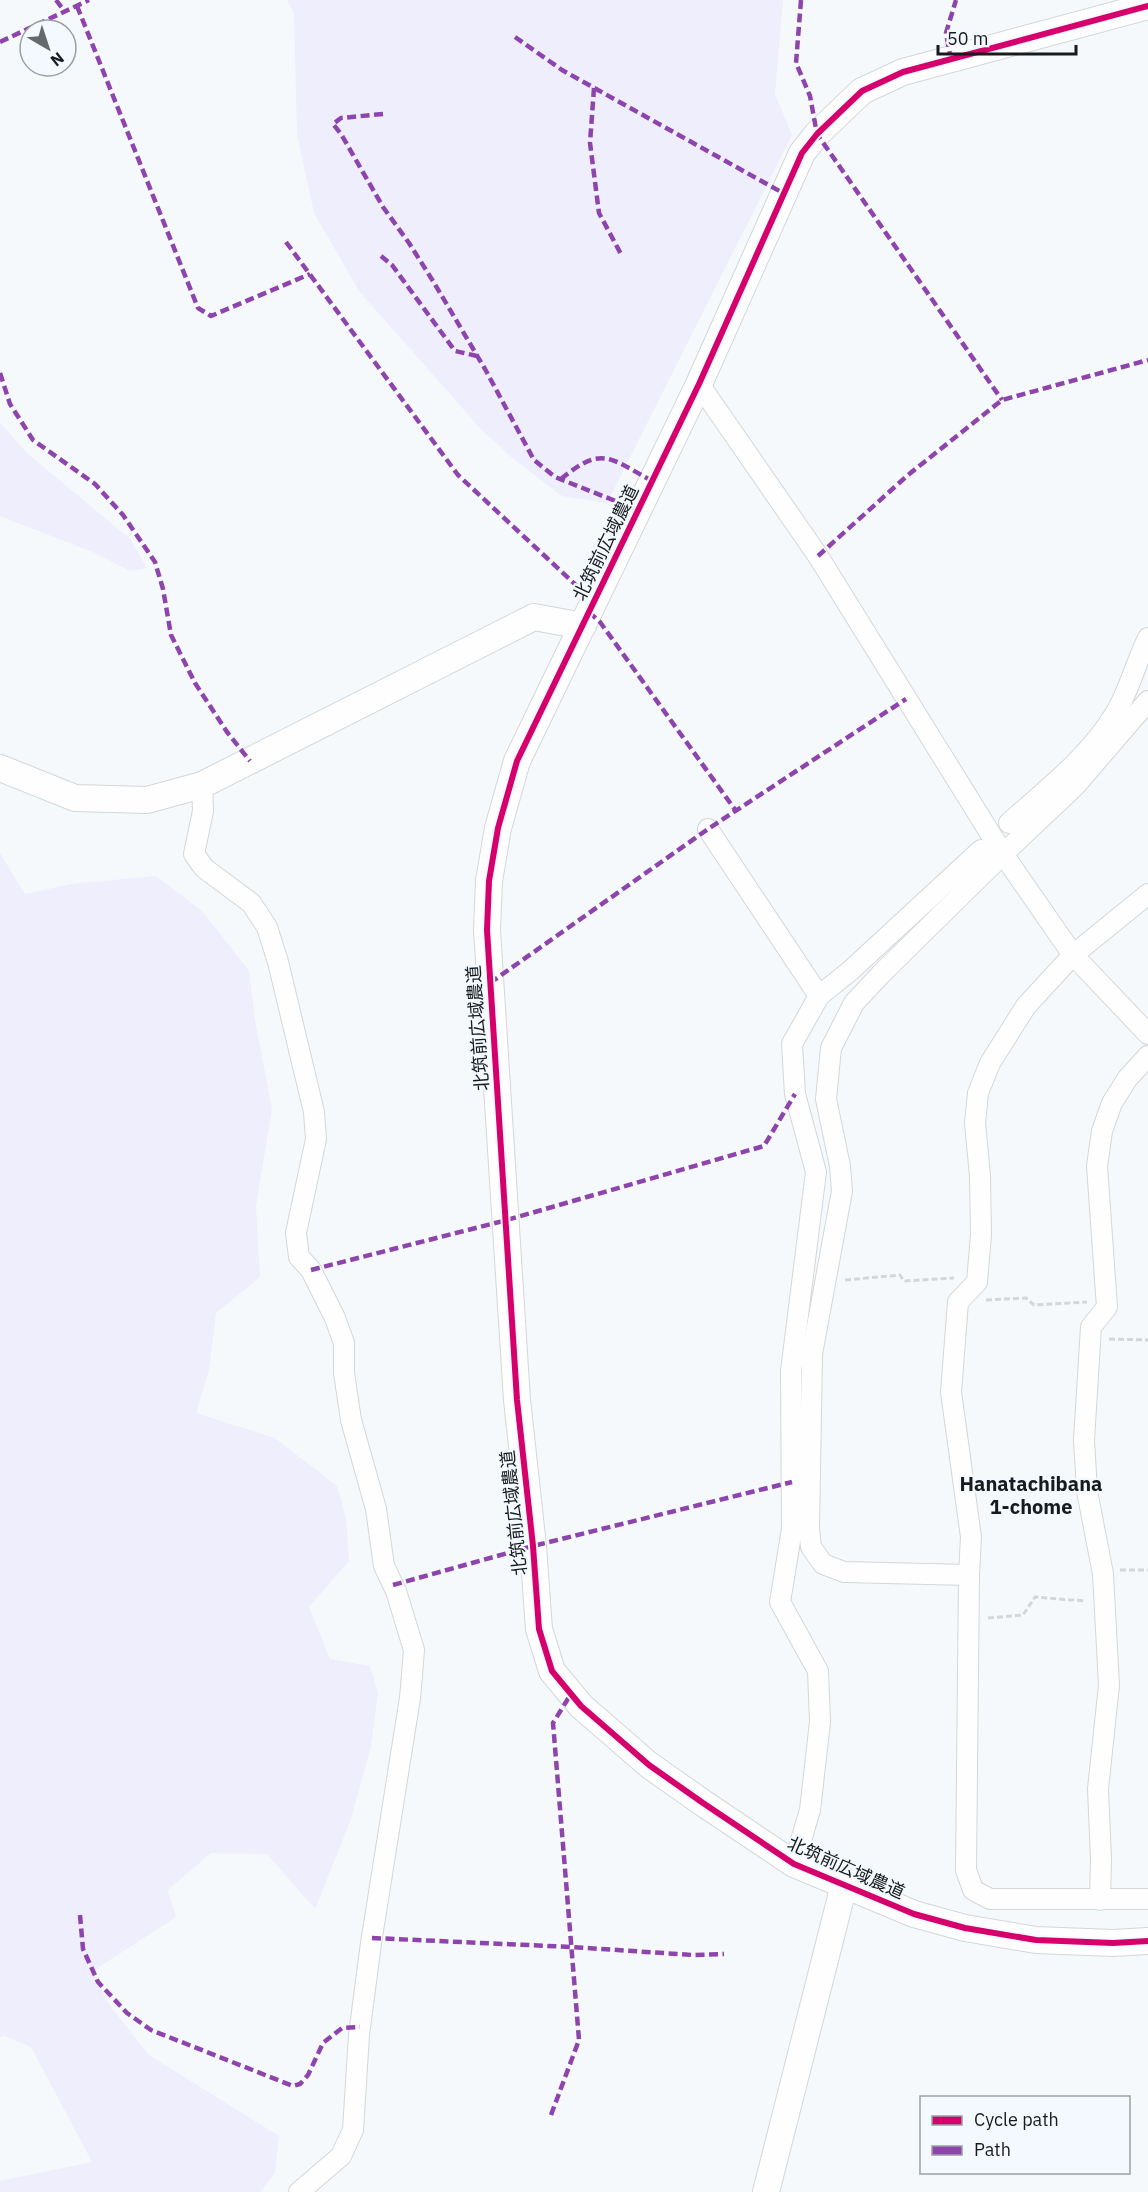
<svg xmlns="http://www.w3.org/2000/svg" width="1148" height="2192" font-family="'IBM Plex Sans','Noto Sans JP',sans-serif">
<rect width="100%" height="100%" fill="#f6f9fb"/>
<g fill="#eeeefd">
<path d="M287,0H783L775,94L792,135L607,503L562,496L511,457L480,428L359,291L314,213L297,134L294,13Z"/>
<path d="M0,423L28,454L130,539L147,568L130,571L95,553L0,516Z"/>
<path d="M0,853L25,894L71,884L156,876L203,912L249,971L255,1020L272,1109L256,1206L260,1277L216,1313L209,1370L196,1413L275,1438L337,1486L346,1518L349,1561L309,1607L330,1659L370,1666L378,1693L371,1746L351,1819L315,1909L267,1854L211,1853L168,1890L176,1917L93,1971L108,2003L149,2055L279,2136L275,2173L260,2192H0V2181L92,2162L31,2047L4,2036L0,2037Z"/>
</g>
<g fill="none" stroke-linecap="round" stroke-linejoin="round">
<defs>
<g id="minor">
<path d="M699,384L818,556L1003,854L1073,955L1148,1034"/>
<path d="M202,785L203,811L194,854L204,868L251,903L267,927L278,962L314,1112L316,1139L296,1233L299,1257L311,1270L335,1318L344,1343V1373L351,1420L376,1509L384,1566L396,1591L414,1650L410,1698L371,1943L359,2035L353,2130L341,2156L299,2192"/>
<path d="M1009,823C1046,790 1089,757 1115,714C1129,691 1136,662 1148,638"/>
<path d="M708,829L819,996"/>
<path d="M1148,894L1073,955L1026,1006L990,1063L978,1093L975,1123L980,1176L981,1235L977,1282L958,1302L951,1392L971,1537L969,1575L966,1870L973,1890L990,1899H1148"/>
<path d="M969,1575L844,1572L823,1564L811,1547L809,1529L812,1354L842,1191L840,1166L826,1099L831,1048L854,1003L881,974L1003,854L1075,786L1148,701"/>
<path d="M794,1864L810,1810L820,1722L818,1671L780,1602L792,1529L791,1371L816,1172L795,1094L792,1044L819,996L850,971L981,850"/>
<path d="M1100,1900L1101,1859L1098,1789L1109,1685L1103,1574L1087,1491L1084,1440L1091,1327L1107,1307L1097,1166L1102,1131L1112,1103L1127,1079L1148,1056"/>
</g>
<g id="tertiary">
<path d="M1148,6L903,72L862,91L817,134L802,153L699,384L517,761L498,828L489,881L487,930L517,1400L533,1546L539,1629L552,1671L581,1706L649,1765L703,1803L794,1864L914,1914L965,1928L1036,1940L1113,1943L1148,1941"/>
<path d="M0,768L75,798L147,800L202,785L534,617L583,626"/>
<path d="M766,2192L844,1885"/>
</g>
</defs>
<use href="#minor" stroke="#d3d7d9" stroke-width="22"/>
<use href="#tertiary" stroke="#d3d7d9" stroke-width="28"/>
<g stroke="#d5d6d7" stroke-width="3" stroke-dasharray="6 3" stroke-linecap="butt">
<path d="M845,1280L900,1275L904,1281L954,1278"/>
<path d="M986,1300L1026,1298L1034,1305L1087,1302"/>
<path d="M1109,1339L1148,1340"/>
<path d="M1120,1570H1148"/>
<path d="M988,1618L1023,1615L1035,1597L1085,1601"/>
</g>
<use href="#minor" stroke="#fefefe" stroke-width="20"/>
<use href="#tertiary" stroke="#fefefe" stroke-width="26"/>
<g stroke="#8e44ad" stroke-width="4.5" stroke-dasharray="9 4.5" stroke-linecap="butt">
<path d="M56,0L65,12"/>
<path d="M801,0L796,63L810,96L817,134L1002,400"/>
<path d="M77,6L198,308L211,316L310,274"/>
<path d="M515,37L562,70L783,193"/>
<path d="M0,42L89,0"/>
<path d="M951,60L946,33L956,0"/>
<path d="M594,88L590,143L599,213L622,256"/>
<path d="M383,114L341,118L333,124L341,134L383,207L409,243L433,281L485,369L534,460L555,477L638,510"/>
<path d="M286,242L458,475L594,602"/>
<path d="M381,256L392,265L455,351L477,356"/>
<path d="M0,373L10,404L33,440L95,484L123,515L155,562L163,589L171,635L195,683L227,732L250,761"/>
<path d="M561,479C602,445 610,458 652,481"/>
<path d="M818,556L908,475L1002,400L1148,360"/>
<path d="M589,612L600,622L736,811"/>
<path d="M490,983L708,829L906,699"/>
<path d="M311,1270L507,1220L764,1146L795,1094"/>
<path d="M393,1585L533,1546L792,1482"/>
<path d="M80,1915L83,1949L98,1982L127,2013L151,2030L293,2086L300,2084L308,2075L323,2043L342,2028L360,2027"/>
<path d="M372,1938L571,1947L693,1955L724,1954"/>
<path d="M551,2115L579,2040L553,1723L571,1694"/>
</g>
<defs>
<path id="cycleway" d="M1148,6L903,72L862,91L817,134L802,153L699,384L517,761L498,828L489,881L487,930L517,1400L533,1546L539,1629L552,1671L581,1706L649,1765L703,1803L794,1864L914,1914L965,1928L1036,1940L1113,1943L1148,1941"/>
</defs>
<use href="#cycleway" stroke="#f3f9fe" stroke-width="10"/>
<use href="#cycleway" stroke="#d6006c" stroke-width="6"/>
</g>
<g text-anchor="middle" stroke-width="4.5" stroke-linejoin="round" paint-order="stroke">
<g font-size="18" fill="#171b1d" stroke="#f3f9fe">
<text transform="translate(606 543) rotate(-64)" y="6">北筑前広域農道</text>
<text transform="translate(478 1028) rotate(-94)" y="6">北筑前広域農道</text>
<text transform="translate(514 1513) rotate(-96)" y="6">北筑前広域農道</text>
<text transform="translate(846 1868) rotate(24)" y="6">北筑前広域農道</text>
</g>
<g font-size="20" font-weight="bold" fill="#171b1d" stroke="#f3f9fe">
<text x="1031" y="1491">Hanatachibana<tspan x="1031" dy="23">1-chome</tspan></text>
</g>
</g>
<rect x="920" y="2096" width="210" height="78" fill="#f3f9fe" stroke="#9ba0a4" stroke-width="1.5"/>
<rect x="932" y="2116" width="30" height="9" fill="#d6006c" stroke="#9ba0a4" stroke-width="1.5"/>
<text x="974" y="2126" font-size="18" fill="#171b1d">Cycle path</text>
<rect x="932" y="2146" width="30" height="9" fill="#8e44ad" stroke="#9ba0a4" stroke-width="1.5"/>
<text x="974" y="2156" font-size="18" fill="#171b1d">Path</text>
<g transform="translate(48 48) rotate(141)"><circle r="28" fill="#f3f9fe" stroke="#9ba0a4" stroke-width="1.5"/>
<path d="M0-4.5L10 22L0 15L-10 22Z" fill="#65696b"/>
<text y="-9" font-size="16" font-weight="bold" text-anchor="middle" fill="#171b1d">N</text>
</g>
<path d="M938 45v9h138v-9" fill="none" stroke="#171b1d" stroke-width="3"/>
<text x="947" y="45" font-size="18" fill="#171b1d" stroke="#f3f9fe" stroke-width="4.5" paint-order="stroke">50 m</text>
</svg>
